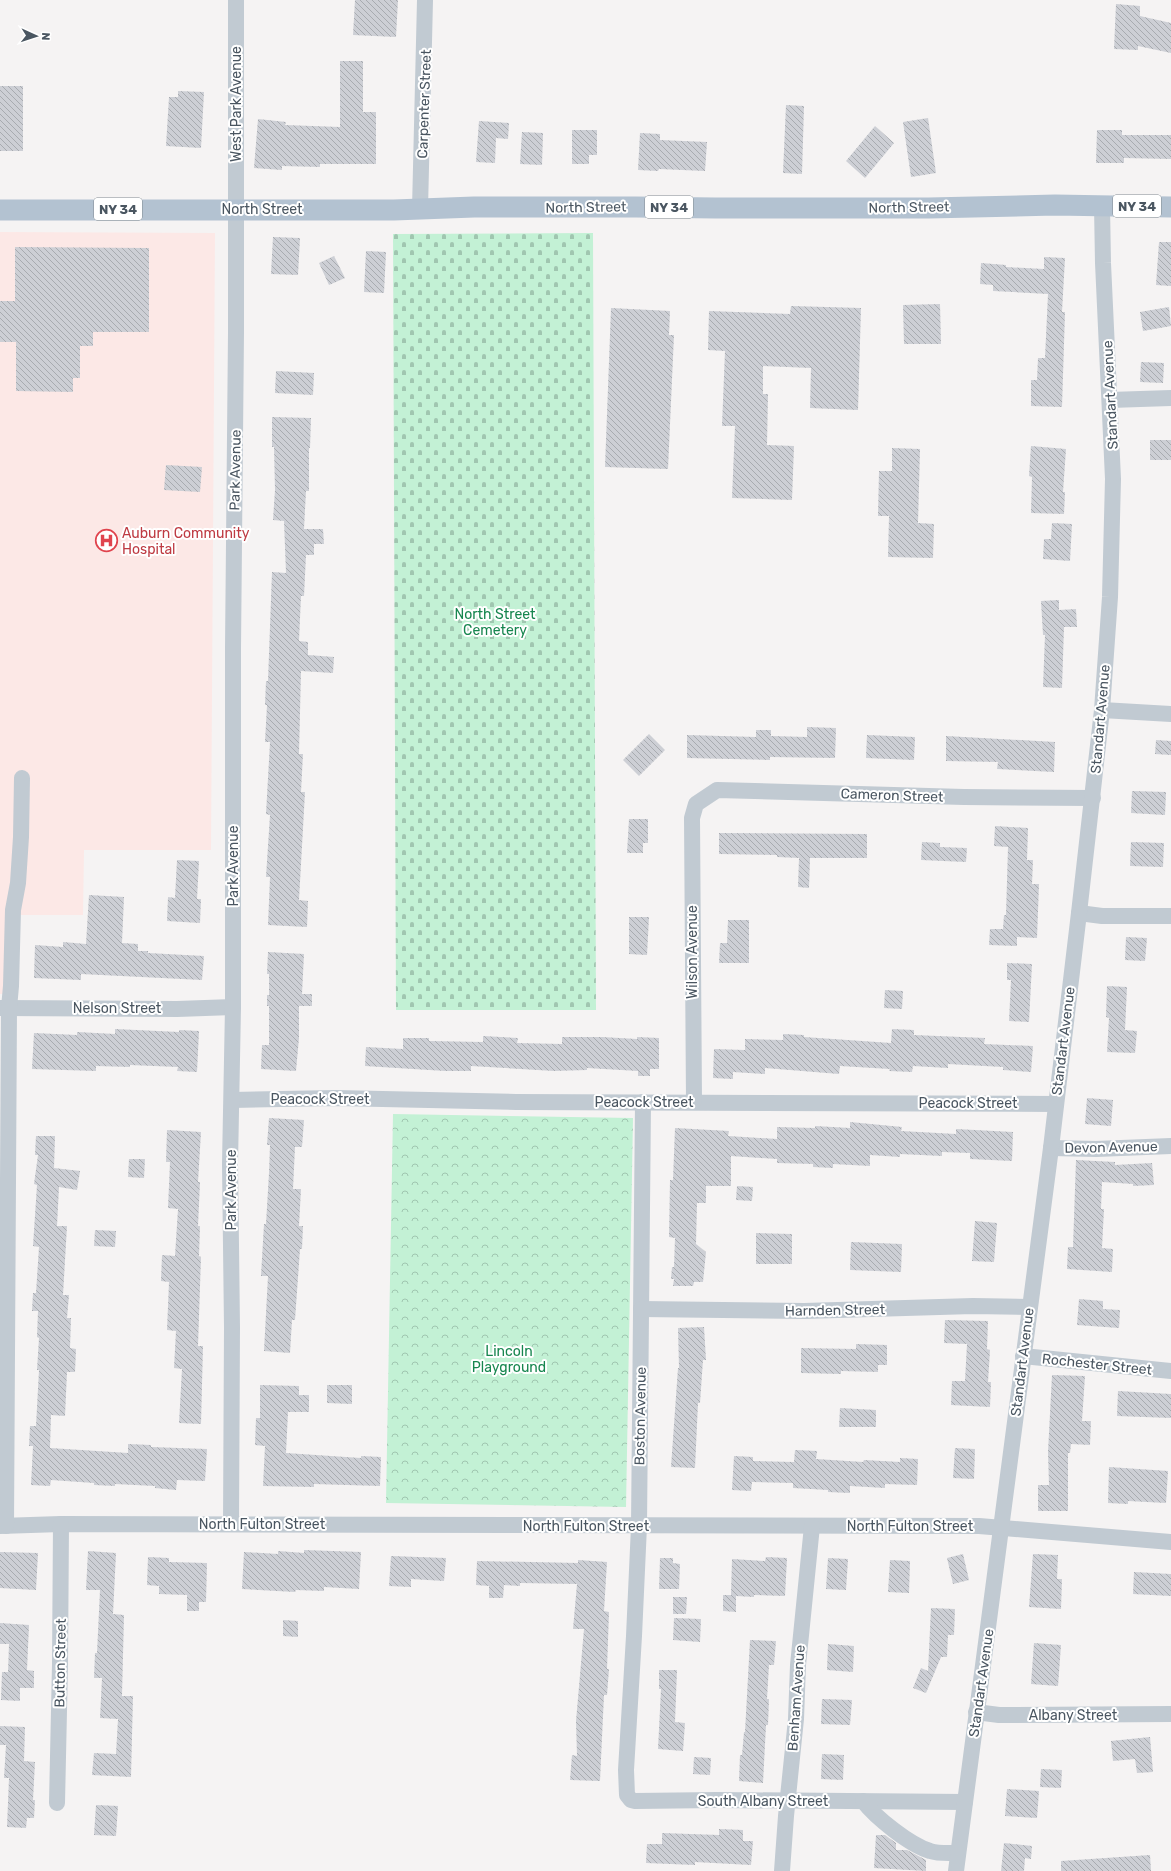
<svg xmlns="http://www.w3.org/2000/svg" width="1171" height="1871" font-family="Rubik,sans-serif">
<defs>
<pattern id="forest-crowns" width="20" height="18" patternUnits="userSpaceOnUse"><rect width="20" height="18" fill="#c3f1d5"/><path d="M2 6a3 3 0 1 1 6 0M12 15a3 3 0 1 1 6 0" fill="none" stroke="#a0c6b0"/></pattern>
<pattern id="cemetery-stones" width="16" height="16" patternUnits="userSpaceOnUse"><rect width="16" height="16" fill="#c3f1d5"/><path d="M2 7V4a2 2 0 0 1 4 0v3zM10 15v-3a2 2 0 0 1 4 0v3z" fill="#a0c6b0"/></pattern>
<pattern id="building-back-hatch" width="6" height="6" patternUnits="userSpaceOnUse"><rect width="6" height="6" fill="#cdcfd5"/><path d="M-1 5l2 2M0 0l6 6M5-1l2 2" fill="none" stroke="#a8abb0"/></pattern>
</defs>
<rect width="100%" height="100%" fill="#f5f3f3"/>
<path fill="#fce8e6" d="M0,232L215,233L211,850H84L83,915H14L13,994H0Z"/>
<path fill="url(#forest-crowns)" d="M393,1114L633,1118L626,1507L386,1503Z"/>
<path fill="url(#cemetery-stones)" d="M593,233L596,1010H396L393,234Z"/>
<g fill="url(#building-back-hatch)">
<path d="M355,0H398L396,37L353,35Z"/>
<path d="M1116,4L1140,6V16L1171,23V53L1138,46V50L1114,49Z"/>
<path d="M340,61H363V112H376V164H320V167L282,166V170L254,168L258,119L286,122L285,125L340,127Z"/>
<rect x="0" y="86" width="23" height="65"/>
<path d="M178,91L204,92L201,148L166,146L169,97H178Z"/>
<path d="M786,105L804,106L802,174L783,173Z"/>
<path d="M928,118L936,173L911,177L903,122Z"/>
<path d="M479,121L509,123L508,139L496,138L495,163L476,162Z"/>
<path d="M875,126L894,143L865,178L846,161Z"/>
<path d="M572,130H597V155H589V164H572Z"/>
<path d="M1097,130H1122V135H1171V159L1124,158V163H1096Z"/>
<path d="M522,132L543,133L542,165L520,164Z"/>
<path d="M640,133L660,134V140L707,142L705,171L659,169L658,171L638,170Z"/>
<path d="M273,237L300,238L298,275L271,274Z"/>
<path d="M1159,242H1171V286L1156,285Z"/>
<path d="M15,247L149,248V332H93V346H80V378H73V392L16,391V342H0V301H15Z"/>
<path d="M366,251L386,252L384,293L364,292Z"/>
<path d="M334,256L345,278L329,285L319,263Z"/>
<path d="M1044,257L1065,258L1062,312H1065L1062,407L1031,406V380H1037L1038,358H1045L1048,294L993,291V285L980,284L981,263L1006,265V267L1044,269Z"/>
<path d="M940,304L941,344H904L903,305Z"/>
<path d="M791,306L861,308L858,410L810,408L811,368L763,366V394H768L767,445L794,446L792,500L732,498L735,426H722L725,351L708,350L709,311L790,314Z"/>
<path d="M1169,307L1171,326L1143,331L1140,312Z"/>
<path d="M611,308L670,311L669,335H674L668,469L605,467Z"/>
<path d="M1141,362L1164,363L1163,383L1140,382Z"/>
<path d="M276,371L314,373L313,395L275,393Z"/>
<path d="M272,417L311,418L310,448H309V491H306L304,529H323L324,544H314V555H306L304,596H301L299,641L308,642V655L334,657L333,673L301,671L299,754H303L301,792H305L299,900L308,901L307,927L268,925L270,877H266L270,815L266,814L270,742H265L267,705H265L266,681H268L272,572L286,573L284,521L273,520L275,490L274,447H272Z"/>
<rect x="1150" y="440" width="21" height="20"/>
<path d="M1031,446L1066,449L1063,492H1065L1064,514L1031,513L1032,477L1029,476Z"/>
<path d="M892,448L920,449L918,523L934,524L933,558L888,557L889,516H878L879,471H892Z"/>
<path d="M166,465L202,467L200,492L164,490Z"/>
<path d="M1052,523L1072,524L1070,561L1043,559L1044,539H1051Z"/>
<path d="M1059,600V610L1076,609L1077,627H1064L1062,688L1043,687L1045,635H1043L1041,601Z"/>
<path d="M807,727L836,728L835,758L770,757V760L687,758V735L756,737V730H771V736L807,737Z"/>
<path d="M649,734L665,750L639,776L623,760Z"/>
<path d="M867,735L915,737L914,760L866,758Z"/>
<path d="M946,736L1055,742L1054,772L997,769L998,762L946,761Z"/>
<path d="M1156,740L1171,741V755L1155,754Z"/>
<path d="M1132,791L1166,792L1165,815L1131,813Z"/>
<path d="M629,819H648V843H643V853H627Z"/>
<path d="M995,826L1028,828L1027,860H1033L1032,884H1039L1037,938L1017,937V946L989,945L990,929H1003L1004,915H1006L1008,847L994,846Z"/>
<path d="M719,833L867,834V858H810L809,888L798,887L799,858L777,857V855L719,854Z"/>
<path d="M922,842L940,843V847L967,848L966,862L921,860Z"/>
<path d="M1131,842L1164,843L1163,867L1130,866Z"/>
<path d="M177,860L199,861L197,899H201L200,923L167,921L168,897L175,898Z"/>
<path d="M89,895L124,897L122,943L138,944V951H148V953L204,956L202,980L81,974V980L34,978L35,945L63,947V942L86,944Z"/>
<path d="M629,917H649L647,955L629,954Z"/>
<path d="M728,920H749V963H719L720,943H727Z"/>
<path d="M1126,937L1147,938L1145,961L1125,960Z"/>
<path d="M268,952L304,954L302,994H312V1006H299V1038L296,1071L261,1069L262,1045H269V1006H267V995H269V974H267Z"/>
<path d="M1007,963L1032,964L1029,1022L1009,1021L1011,980H1007Z"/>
<path d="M1107,986L1127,987L1125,1030L1137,1031L1135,1053L1107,1052L1109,1018L1106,1017Z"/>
<path d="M885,990L903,991L902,1009L884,1008Z"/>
<path d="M115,1029L179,1032V1030L199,1031L197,1072L177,1071L178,1067L130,1065V1067L96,1066V1071L32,1069L34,1033L77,1035V1032L115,1034Z"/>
<path d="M892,1029L914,1030V1035L985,1038L984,1044L1033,1046L1031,1072L1003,1070V1067L948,1064V1068L913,1066L912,1072L889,1071L890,1069L840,1066L839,1074L765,1068V1074L733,1072V1079L713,1078L714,1049L745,1050V1039L783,1040V1034L804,1035V1037L891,1043Z"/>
<path d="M483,1036L518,1038L517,1043L562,1044V1037H602L637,1039V1037L659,1038V1069H650V1076H638V1071L587,1068V1070L554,1071L471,1066V1071H445L365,1066L366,1047L403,1049V1038H429V1041L483,1042Z"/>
<path d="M1087,1098L1113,1100L1111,1126L1085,1124Z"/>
<path d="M269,1118L304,1120L302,1147H295L293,1189H301L299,1226H303L302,1249H300L295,1320H292L290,1353L264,1351L268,1276H261L264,1224H266L269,1173L270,1145H267Z"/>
<path d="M850,1122L902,1127L901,1131L956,1134V1129L1013,1132L1012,1161L970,1159V1153L942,1152V1156L900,1154V1157L870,1155V1166L833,1164V1168L813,1167V1164L777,1163V1159L731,1156V1186H706V1203H697L696,1244L706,1252L703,1282H694L693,1286H673L674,1279H671L672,1267H674L675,1238L669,1237L670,1180H673L675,1128L729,1131L728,1136L777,1139V1127L815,1128V1126L850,1128Z"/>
<path d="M167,1130L201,1132L198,1182H200L198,1226H200L199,1256L201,1257L198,1346H203L201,1424L179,1423L182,1369L174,1368L176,1331L167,1330L169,1282L161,1281L162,1255L175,1256L178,1209L168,1208L170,1162H166Z"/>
<path d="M36,1136H55L54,1168L80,1171L77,1190L59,1187L57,1226H67L63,1295H69L67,1318H71L70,1348L76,1349L75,1372H67L65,1416L51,1415L50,1448L128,1453V1444L151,1445V1447L207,1449L205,1481L177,1480L176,1490L155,1488V1486L115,1484V1486L94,1485V1483L51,1480L50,1486L31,1485L33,1446H29L30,1426H36L39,1370H37L39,1338L37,1337L38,1311H32L33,1293H36L39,1247L33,1246L37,1185L34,1184L38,1155H35Z"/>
<path d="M129,1159H145L144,1178L128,1177Z"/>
<path d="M1076,1160L1115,1162V1165L1152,1163L1154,1185L1133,1186V1184L1102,1182L1101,1209H1104L1102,1248L1113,1249L1112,1272L1067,1269L1068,1247H1073Z"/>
<path d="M737,1186L753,1187L752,1201L736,1200Z"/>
<path d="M975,1221L997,1223L994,1262L972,1261Z"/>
<path d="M95,1230L116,1231L115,1247L94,1246Z"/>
<path d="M756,1233L792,1234V1264H756Z"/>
<path d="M851,1242L902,1244L901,1272L850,1270Z"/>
<path d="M1079,1299L1103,1301V1309L1120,1310L1119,1328L1077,1325Z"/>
<path d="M945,1320L988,1321L987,1349L990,1350L988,1382H991L990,1407L951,1405L952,1381H965L967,1344L944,1343Z"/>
<path d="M704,1327L706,1360H703L700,1403H698L695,1468L671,1467L678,1368H679L678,1328Z"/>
<path d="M856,1344L887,1345V1365H878V1372L841,1371V1374L801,1373V1348L856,1349Z"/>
<path d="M1052,1375L1085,1376L1082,1421H1091L1090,1445L1071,1444L1070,1453H1068V1511H1038V1485H1049L1048,1452Z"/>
<path d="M260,1385L299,1386V1395H309V1412H288L286,1453L361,1458V1456L381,1457L380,1486L314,1484V1487L263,1486L265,1446L255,1445L256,1418H260Z"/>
<path d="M327,1385H352V1404L327,1403Z"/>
<path d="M1118,1391L1171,1394V1418L1117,1416Z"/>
<path d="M840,1408L876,1410V1427H839Z"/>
<path d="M955,1448L975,1449L974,1479L953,1478Z"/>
<path d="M795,1450L817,1451L816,1459L863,1462L864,1460L900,1462V1458L918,1459L917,1485L885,1484V1488L850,1486V1493L828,1492V1490L793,1488V1483L752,1482L751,1491L732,1490L734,1456L753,1457V1461L794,1462Z"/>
<path d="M1109,1467L1168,1471L1166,1503L1128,1501V1504L1108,1503Z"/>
<path d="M304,1550L361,1552L359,1589L324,1587V1591L296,1590L295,1592L242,1589L244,1552L278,1554V1551L304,1553Z"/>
<path d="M88,1551L116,1553L113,1614L124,1615L122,1696H133L131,1777L92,1775L94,1753L116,1754L118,1719L100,1718L102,1678H94L95,1653H97L100,1590H86Z"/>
<path d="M0,1552L38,1553L36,1590L0,1588Z"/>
<path d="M963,1554L969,1580L953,1584L947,1558Z"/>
<path d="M1033,1554L1058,1555L1057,1579H1062L1061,1609L1029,1607Z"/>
<path d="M391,1556L446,1558L444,1581L411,1579V1587L389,1586Z"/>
<path d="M148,1557L169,1558V1562L207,1563L206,1602H199V1611H187V1595L159,1594V1586L147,1585Z"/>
<path d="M766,1557L787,1558L785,1596L754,1595V1597L736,1596V1612L723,1611V1595H731L732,1559L765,1561Z"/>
<path d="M660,1558H673V1563L680,1564L679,1589H659Z"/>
<path d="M828,1558L848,1559L846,1590L826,1589Z"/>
<path d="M578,1560L607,1562L604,1611L609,1612L607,1669H609L607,1695H604L600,1781L570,1780L572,1755L577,1756L576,1721L584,1629H573L577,1584L520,1583V1586L504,1585L503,1598H489V1586L476,1585L477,1561L578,1563Z"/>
<path d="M890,1560L910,1561L909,1593L888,1592Z"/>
<path d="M1134,1572L1171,1574V1596L1133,1594Z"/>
<path d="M673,1597H687L686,1614H673Z"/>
<path d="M931,1608L955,1609L954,1635H948L947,1657H941L926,1693L913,1688L921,1668L928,1671Z"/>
<path d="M674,1618L701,1619L700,1642L673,1640Z"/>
<path d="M283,1620L298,1621V1637L283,1636Z"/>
<path d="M0,1623L29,1625L27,1670L34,1671V1688H20V1701L1,1700L2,1672H8L9,1644H0Z"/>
<path d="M750,1640L776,1641L774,1665H769L767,1699H769L768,1725H766L763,1783L739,1781L740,1755H742L744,1732H745Z"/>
<path d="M1034,1643L1061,1645L1058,1686L1031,1684Z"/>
<path d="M828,1644L854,1646L853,1672L827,1670Z"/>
<path d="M659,1670H677L675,1722L685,1723L683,1751L658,1749L661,1689H659Z"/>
<path d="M822,1699L852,1700L850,1725L821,1724Z"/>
<path d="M0,1726L25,1727L24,1761L35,1762L33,1800H35L34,1818H27L26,1828L7,1827L9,1778H4L6,1745H0Z"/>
<path d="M1150,1737L1153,1772L1137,1773L1135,1759L1113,1761L1111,1741Z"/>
<path d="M822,1754L844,1755L843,1780L821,1779Z"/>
<path d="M694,1757L711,1758L710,1775L693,1774Z"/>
<path d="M1041,1769L1062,1770L1061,1788L1040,1787Z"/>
<path d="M1007,1789L1039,1791L1037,1818L1005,1816Z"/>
<path d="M96,1805L118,1806L116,1836L94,1835Z"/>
<path d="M719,1829L743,1830V1841H753L751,1865L695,1862V1865L646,1863L647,1844H662V1833L719,1835Z"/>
<path d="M876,1835H885L896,1843V1850H907L926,1860V1871L874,1868Z"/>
<path d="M1004,1843L1032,1846L1031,1859L1025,1858L1024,1871H1001Z"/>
<path d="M1150,1855L1151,1871H1061V1861Z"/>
</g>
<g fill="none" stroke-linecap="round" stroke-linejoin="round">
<g stroke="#c1cad2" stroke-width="16">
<path d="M420,209L425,0"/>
<path d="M1110,400L1171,398"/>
<path d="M1102,710L1171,714"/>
<path d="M1079,913L1102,916H1171"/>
<path d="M0,1008L177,1009L233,1007"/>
<path d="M232,1100L336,1098L516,1102L1056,1104"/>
<path d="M694,1101L692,818L696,804L717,790L964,797L1093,798"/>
<path d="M643,1102L639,1526L634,1636L626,1770L627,1795L631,1800L635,1801L717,1800L965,1802"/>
<path d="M1051,1148L1096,1149L1171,1146"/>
<path d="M641,1309L804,1311L973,1306L1029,1307"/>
<path d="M1023,1356L1171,1371"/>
<path d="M231,1524L232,1327L230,1164L233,1007V648L236,332V0"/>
<path d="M0,1526L61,1524L979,1526L1171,1542"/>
<path d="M6,1526L9,1008L11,986L13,910L18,883L21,837L22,778"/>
<path d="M976,1712L999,1715L1171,1714"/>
<path d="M863,1801C876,1818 910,1845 930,1851C939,1854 949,1853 958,1853"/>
<path d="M57,1803L60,1664L61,1524"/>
<path d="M782,1871L786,1816L796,1719L798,1665L812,1526"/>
<path d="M956,1871L1051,1148L1079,913L1102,710L1110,597L1113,479L1103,263L1102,206"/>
</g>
<path stroke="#b3c2d1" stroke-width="21" d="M0,210H394L474,207H636L715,208H929L1055,205L1171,207"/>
</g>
<defs>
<symbol id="hospital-ring" viewBox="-11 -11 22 22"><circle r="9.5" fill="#fff" stroke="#e0444e" stroke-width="1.5"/><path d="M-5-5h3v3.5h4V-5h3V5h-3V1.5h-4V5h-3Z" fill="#e0444e"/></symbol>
</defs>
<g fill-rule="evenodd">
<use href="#hospital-ring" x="94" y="528" width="25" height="25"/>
</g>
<g text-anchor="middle" stroke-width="4" stroke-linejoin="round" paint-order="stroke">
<g fill="#fff" stroke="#808990" stroke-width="1">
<rect x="1113" y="195" width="48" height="22" rx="3"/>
<rect x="645" y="196" width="48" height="22" rx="3"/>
<rect x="94" y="198" width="48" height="22" rx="3"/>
</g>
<g font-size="13" font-weight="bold" fill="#4a5661">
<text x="1137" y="211">NY 34</text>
<text x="669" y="212">NY 34</text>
<text x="118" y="214">NY 34</text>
</g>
<g font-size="14" fill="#4a5661" stroke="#fff">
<text transform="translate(236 104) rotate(-90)" y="5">West Park Avenue</text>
<text transform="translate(424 104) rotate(-88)" y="5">Carpenter Street</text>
<text transform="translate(586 207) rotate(-1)" y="5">North Street</text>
<text transform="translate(909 207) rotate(-1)" y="5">North Street</text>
<text x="262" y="214">North Street</text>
<text transform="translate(1110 395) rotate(-93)" y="5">Standart Avenue</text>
<text transform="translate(235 470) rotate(-89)" y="5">Park Avenue</text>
<text transform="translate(1100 719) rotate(-85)" y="5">Standart Avenue</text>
<text transform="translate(892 795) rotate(2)" y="5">Cameron Street</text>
<text transform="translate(233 866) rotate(-90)" y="5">Park Avenue</text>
<text transform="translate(692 952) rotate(-90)" y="5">Wilson Avenue</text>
<text x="117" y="1013">Nelson Street</text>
<text transform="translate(1063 1041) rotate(-83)" y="5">Standart Avenue</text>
<text x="320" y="1104">Peacock Street</text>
<text x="644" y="1107">Peacock Street</text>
<text x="968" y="1108">Peacock Street</text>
<text transform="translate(1111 1147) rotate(-1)" y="5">Devon Avenue</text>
<text transform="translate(231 1190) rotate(-90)" y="5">Park Avenue</text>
<text transform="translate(835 1310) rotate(-1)" y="5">Harnden Street</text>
<text transform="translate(1022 1362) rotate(-83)" y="5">Standart Avenue</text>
<text transform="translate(1097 1364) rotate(6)" y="5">Rochester Street</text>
<text transform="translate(640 1416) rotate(-89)" y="5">Boston Avenue</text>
<text x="262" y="1529">North Fulton Street</text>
<text x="586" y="1531">North Fulton Street</text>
<text x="910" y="1531">North Fulton Street</text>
<text transform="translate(60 1663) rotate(-89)" y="5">Button Street</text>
<text transform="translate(981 1683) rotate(-82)" y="5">Standart Avenue</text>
<text transform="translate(796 1698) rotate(-86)" y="5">Benham Avenue</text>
<text x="1073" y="1720">Albany Street</text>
<text x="763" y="1806">South Albany Street</text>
</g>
<g font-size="14" fill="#be3a42" stroke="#fff" text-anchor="start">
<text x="122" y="538">Auburn Community<tspan x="122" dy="16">Hospital</tspan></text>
</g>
<g font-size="14" fill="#17864f" stroke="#fff">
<text x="495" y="619">North Street<tspan x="495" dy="16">Cemetery</tspan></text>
<text x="509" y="1356">Lincoln<tspan x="509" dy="16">Playground</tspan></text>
</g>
</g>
<g transform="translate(36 36) rotate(93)" stroke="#ffffff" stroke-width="3" paint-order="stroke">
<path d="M0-3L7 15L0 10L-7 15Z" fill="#4a5661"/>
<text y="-6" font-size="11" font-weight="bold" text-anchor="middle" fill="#4a5661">N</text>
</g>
</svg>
